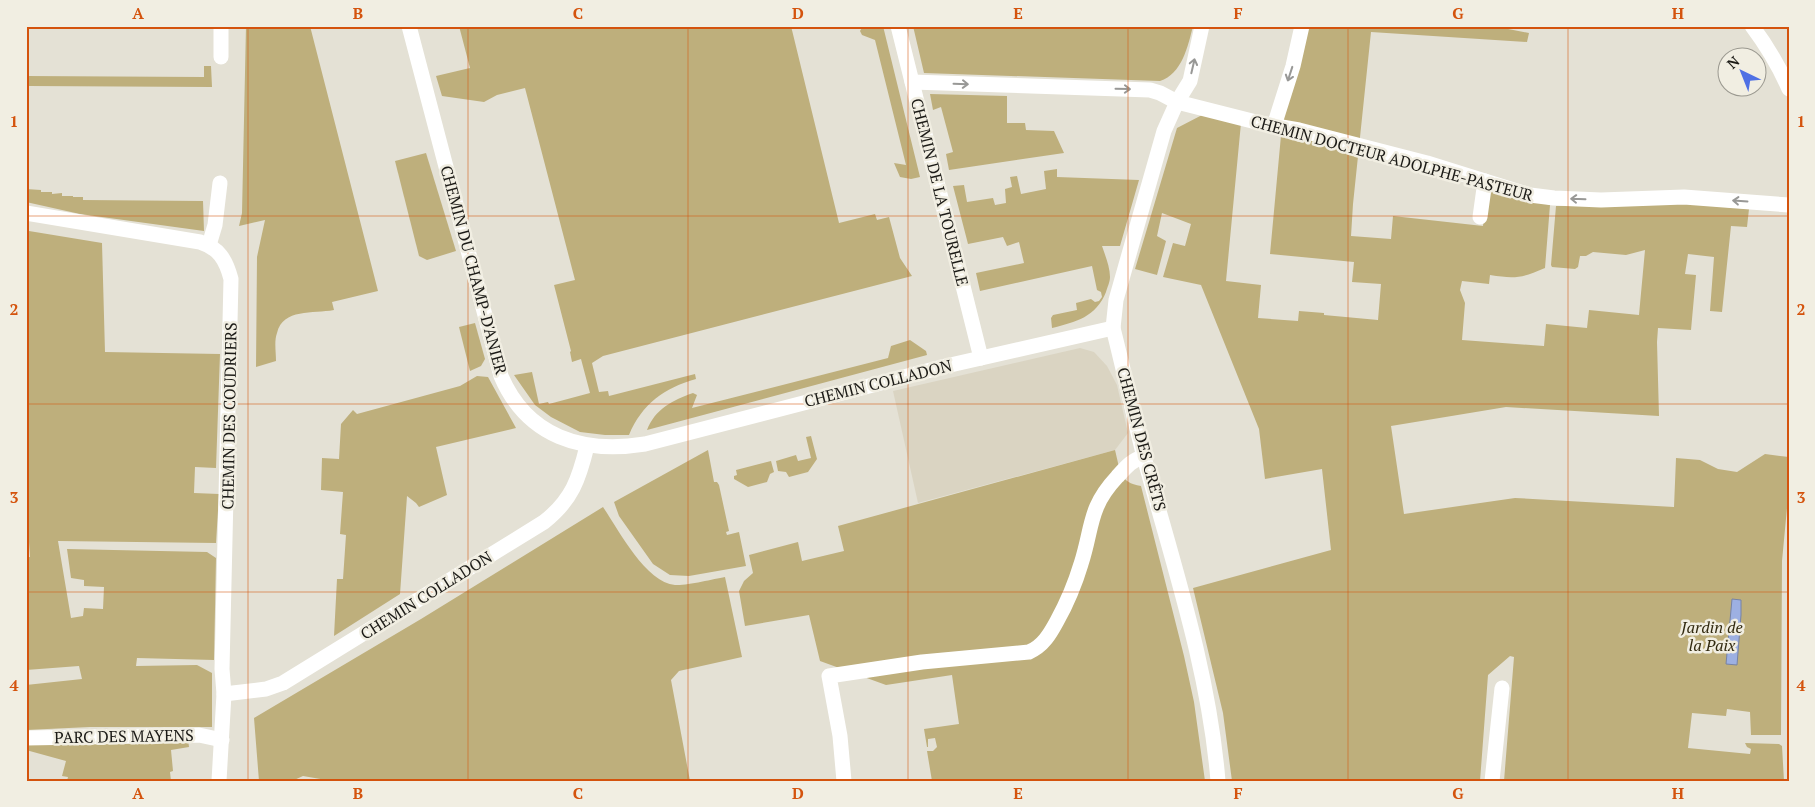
<svg xmlns="http://www.w3.org/2000/svg" width="1815" height="807" font-family="'PT Serif',serif">
<rect width="100%" height="100%" fill="#e4e1d5"/>
<path fill="#dad4c2" d="M1080,348L1094,352L1107,366L1117,385L1128,433L1115,450L918,503L893,391Z"/>
<g fill="#beaf7c">
<path d="M246,26H310L378,291L332,302L334,310C313,314 283,308 277,333C274,341 276,352 276,361L256,367L257,257L265,220L239,226L242,213Z"/>
<path d="M459,26H791L839,223L875,214L877,220L889,217L900,258L912,276L603,356L592,363L599,392L608,391L609,396L695,374L696,379C664,388 642,404 629,435H605L580,432L551,417L535,405L514,375L532,372L539,404L548,402L549,404L590,393L581,359L572,362L570,352L571,351L554,285L575,280L525,88L497,95L484,102L442,96L436,76L470,68Z"/>
<path d="M863,26H883L920,177L911,179L900,177L894,163L906,165L875,40L862,35L860,31Z"/>
<path d="M913,26H1193C1188,46 1182,74 1160,81L924,73Z"/>
<path d="M1307,26H1493L1529,33L1527,42L1371,32L1353,204L1351,236L1391,239L1393,216L1483,226L1486,195L1492,189L1550,205L1545,268C1522,278 1515,279 1490,275L1489,284L1462,281L1460,290L1465,303L1462,340L1544,346L1546,324L1587,328L1589,310L1639,315L1645,250L1626,255L1593,252L1586,256H1580L1578,267L1575,269L1552,267L1551,265L1556,206L1679,203L1749,209L1747,227L1731,226L1722,312L1710,311L1714,257L1688,254L1685,274L1696,275L1691,330L1658,328L1657,342L1659,416L1506,407L1391,426L1404,514L1515,498L1674,507L1676,458L1700,460L1718,469L1737,472L1765,454L1789,457V487L1782,561L1781,735H1751L1750,712L1727,709L1726,716L1692,713L1688,748L1750,754L1751,749L1747,747L1745,743L1779,744L1782,746L1784,781H1504L1514,657L1510,656L1488,675L1480,781H1232L1223,713L1193,588L1331,550L1322,469L1265,479L1259,429L1201,285L1163,277L1173,243L1185,246L1191,224L1162,213L1157,236L1166,241L1157,275L1135,269L1177,128L1204,114L1241,123L1226,281L1261,285L1258,318L1298,321L1299,311L1324,313V315L1378,320L1381,284L1352,282L1354,262L1270,254L1283,114Z"/>
<path d="M204,66H211L212,87L29,86L28,92H26V76L204,77Z"/>
<path d="M930,94L1007,96V123H1025L1026,130L1054,131L1064,153L949,170L946,154L953,152L941,107L933,110Z"/>
<path d="M426,153L456,251L427,260L419,256L395,161Z"/>
<path d="M1057,169V177L1139,180L1120,246H1102C1105,255 1110,267 1110,277C1110,282 1107,288 1106,292C1096,317 1076,322 1052,328L1051,318L1053,315L1077,310L1076,303L1091,299L1095,302L1099,301L1102,297L1101,292L1097,290L1092,266L980,291L976,273L1024,263L1019,242L1007,246L1003,237L968,244L953,186L964,185L967,202L993,198L995,205L1006,203L1005,189L1012,187L1010,177L1017,176L1021,194L1046,189L1044,171Z"/>
<path d="M26,189L41,190V192H52V194L62,193V196H73V197H83V200L203,201L204,231L80,214L26,202Z"/>
<path d="M29,231L102,243L105,352L220,354L216,468L195,467L194,493L219,494L216,543L58,541L71,618L83,616L84,608L103,609L104,587L84,586V580L71,578L67,549L207,552L216,558L214,660L137,658L136,666L197,665L212,673V727H90L26,730V685L82,679L79,666L26,670V557H30L29,542H26V232Z"/>
<path d="M475,323L485,359L481,366L470,371L459,327Z"/>
<path d="M910,340L926,351L927,355L647,430C655,409 673,400 693,393L697,395L692,408L888,358L891,346Z"/>
<path d="M477,376L488,377L516,428L436,447L447,495L419,507L416,503L407,496L400,594L334,636L337,579H343L346,535L340,534L343,492L321,490L322,458L339,459L341,424L353,410L357,414L460,386Z"/>
<path d="M811,436L817,459L808,472L789,477L786,472L778,471L776,461L796,455L798,461L811,458L806,437Z"/>
<path d="M708,450L714,482H717L719,485L729,531L726,532L727,535L739,532L746,566L689,576L670,575L653,564L619,516L614,502Z"/>
<path d="M1115,450C1120,469 1119,483 1141,486L1184,656L1194,702L1205,781H932L927,751H933L937,747L935,738L928,739V747H927L924,729L959,724L952,675L886,685L820,661L809,615L745,626L739,591L744,581L753,573L749,555L798,542L802,561L844,551L838,526Z"/>
<path d="M771,461L774,472L770,474L767,482L748,487L734,479V476L737,475L736,470Z"/>
<path d="M603,507C618,529 646,583 675,585C686,586 713,579 725,577L742,657L679,671L671,680L690,781H332L303,776L292,781H259L254,718L421,619Z"/>
<path d="M188,739L189,747L171,750L173,771L170,772L171,781H67L68,777L62,776L66,761L26,750V744Z"/>
</g>
<path fill="#9db0e2" stroke="#7683a5" d="M1732,599L1741,600V615L1737,665L1726,664Z"/>
<g fill="none" stroke-linecap="round" stroke-linejoin="round">
<g stroke="#fff" stroke-width="15">
<path d="M221,26V57"/>
<path d="M409,26L501,376C527,437 582,454 645,444L946,366L1113,328"/>
<path d="M898,26L981,358"/>
<path d="M1202,26L1190,81L1177,102L1164,131L1116,300L1113,328C1124,371 1133,414 1144,457C1173,564 1209,670 1218,781"/>
<path d="M1752,26C1767,46 1779,66 1789,89"/>
<path d="M912,82L1150,90L1160,93L1177,102L1260,123L1299,130L1427,163L1530,195L1554,198L1601,200L1684,197L1789,205"/>
<path d="M1274,126L1293,66L1302,26"/>
<path d="M26,213L200,242C219,248 226,260 231,279L222,669L224,694L219,781"/>
<path d="M1480,217L1485,181"/>
<path d="M209,245L215,225L220,183"/>
<path d="M224,694L266,689L283,683L544,522C572,500 579,479 587,446"/>
<path d="M26,738L199,735L222,740"/>
<path d="M844,781L840,736L829,676L922,662L1029,652C1043,646 1050,634 1057,621C1067,603 1075,584 1081,564C1093,527 1088,508 1117,477C1127,466 1131,461 1144,456"/>
<path d="M1492,781L1502,688"/>
</g>
</g>
<defs><path id="oneway-shaft" d="M-6 0H5M1.5-3L5.5 0L1.5 3" fill="none" stroke-width="1.6" stroke-linecap="round" stroke-linejoin="round" transform="scale(1.25)"/></defs>
<g stroke="#989896">
<use href="#oneway-shaft" transform="translate(1193 66) rotate(-77)"/>
<use href="#oneway-shaft" transform="translate(1290 74) rotate(108)"/>
<use href="#oneway-shaft" transform="translate(961 84) rotate(2)"/>
<use href="#oneway-shaft" transform="translate(1123 89) rotate(1)"/>
<use href="#oneway-shaft" transform="translate(1578 199) rotate(-178)"/>
<use href="#oneway-shaft" transform="translate(1740 201) rotate(-176)"/>
</g>
<path fill="none" stroke="#d4530d" stroke-width="1" stroke-opacity="0.55" d="M248,26V781M468,26V781M688,26V781M908,26V781M1128,26V781M1348,26V781M1568,26V781M26,216H1789M26,404H1789M26,592H1789"/>
<g text-anchor="middle" stroke-width="5" stroke-linejoin="round" paint-order="stroke">
<g font-size="16" fill="#1b1a16" stroke="#f1eee2">
<text transform="translate(1392 158) rotate(15)" y="6">CHEMIN DOCTEUR ADOLPHE-PASTEUR</text>
<text transform="translate(940 192) rotate(76)" y="6">CHEMIN DE LA TOURELLE</text>
<text transform="translate(474 270) rotate(75)" y="6">CHEMIN DU CHAMP-D'ANIER</text>
<text transform="translate(878 383) rotate(-14)" y="6">CHEMIN COLLADON</text>
<text transform="translate(229 416) rotate(-89)" y="6">CHEMIN DES COUDRIERS</text>
<text transform="translate(1142 439) rotate(75)" y="6">CHEMIN DES CRÊTS</text>
<text transform="translate(426 595) rotate(-32)" y="6">CHEMIN COLLADON</text>
<text transform="translate(124 736) rotate(-1)" y="6">PARC DES MAYENS</text>
</g>
<g font-size="16" font-style="italic" fill="#322a10" stroke="#f1eee2">
<text x="1712" y="633">Jardin de<tspan x="1712" dy="18">la Paix</tspan></text>
</g>
</g>
<rect width="1815" height="807" fill="none" stroke="#f1eee2" stroke-width="55"/>
<g transform="translate(1742 72) rotate(317)"><circle r="24" fill="#f1eee2" stroke="#9b9990"/>
<path d="M0-4L9 19L0 12L-9 19Z" fill="#4f70e4"/>
<text y="-8" font-size="14" font-weight="bold" text-anchor="middle" fill="#1b1a16">N</text>
</g>
<rect x="28" y="28" width="1760" height="752" fill="none" stroke="#d4530d" stroke-width="2"/>
<g font-size="16" text-anchor="middle" font-weight="bold" fill="#d4530d">
<text x="138" y="19">A</text>
<text x="358" y="19">B</text>
<text x="578" y="19">C</text>
<text x="798" y="19">D</text>
<text x="1018" y="19">E</text>
<text x="1238" y="19">F</text>
<text x="1458" y="19">G</text>
<text x="1678" y="19">H</text>
<text x="14" y="127">1</text>
<text x="1801" y="127">1</text>
<text x="14" y="315">2</text>
<text x="1801" y="315">2</text>
<text x="14" y="503">3</text>
<text x="1801" y="503">3</text>
<text x="14" y="691">4</text>
<text x="1801" y="691">4</text>
<text x="138" y="799">A</text>
<text x="358" y="799">B</text>
<text x="578" y="799">C</text>
<text x="798" y="799">D</text>
<text x="1018" y="799">E</text>
<text x="1238" y="799">F</text>
<text x="1458" y="799">G</text>
<text x="1678" y="799">H</text>
</g>
</svg>
